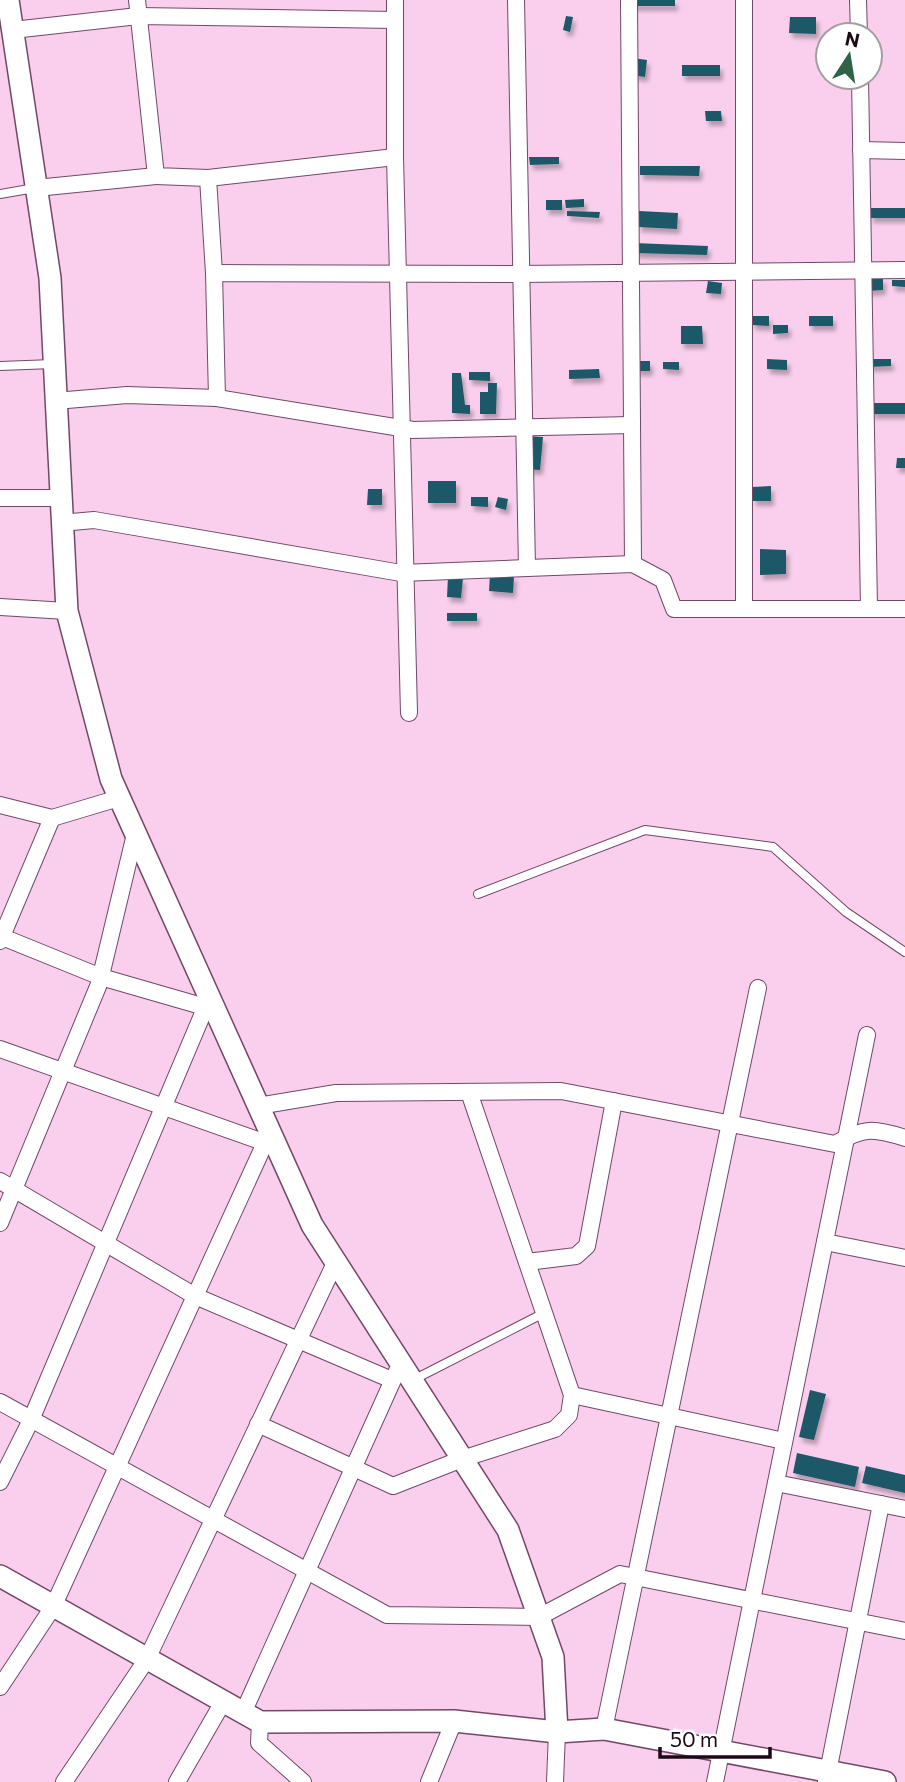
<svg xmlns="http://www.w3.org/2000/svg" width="905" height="1782" font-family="Commissioner,sans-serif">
<defs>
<filter id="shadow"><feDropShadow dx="3" dy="5" stdDeviation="2" flood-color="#0004"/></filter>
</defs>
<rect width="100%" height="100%" fill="#facfed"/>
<g fill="#1d5867" filter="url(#shadow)">
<rect x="631" y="0" width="44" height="6"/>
<path d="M566,16L573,17L570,32L563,30Z"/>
<path d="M790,17H816V34L789,33Z"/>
<path d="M633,58L647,60L645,77L631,75Z"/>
<rect x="682" y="65" width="38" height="11"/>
<path d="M705,111H721L722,121H706Z"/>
<path d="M529,157H559V164L530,165Z"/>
<path d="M640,166H700L699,176L640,175Z"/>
<path d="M584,199V207L566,208L565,200Z"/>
<rect x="546" y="200" width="16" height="10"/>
<rect x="870" y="208" width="35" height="10"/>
<path d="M567,211L600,212L599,218L567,216Z"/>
<path d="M639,211L678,213L677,229L638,227Z"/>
<path d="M634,243L708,246L707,255L634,253Z"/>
<path d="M867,278H883V290L867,291Z"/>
<path d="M892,280H905V287L892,286Z"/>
<path d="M708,281L722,283L721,294L706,293Z"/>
<path d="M752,316H769V326L752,325Z"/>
<rect x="809" y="316" width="24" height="10"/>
<path d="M773,325H788V333L773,334Z"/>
<path d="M681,326H702L703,344H681Z"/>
<path d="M767,359L787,360V370L767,369Z"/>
<path d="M868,359H891V366L869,367Z"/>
<rect x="636" y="361" width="14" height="10"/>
<path d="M663,362H679V370L663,369Z"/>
<path d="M599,369L600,378L569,379V370Z"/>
<path d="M469,372H490V381L469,380Z"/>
<path d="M452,373H461L465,405H470V414L452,413Z"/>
<path d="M488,383H497L496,414H480V392H488Z"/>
<rect x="871" y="403" width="34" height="11"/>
<path d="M527,436L543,437L540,470L525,469Z"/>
<path d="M897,458H905V468H896Z"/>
<rect x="428" y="481" width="28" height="22"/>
<path d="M771,486V501H753L752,487Z"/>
<path d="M368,489H382V505H367Z"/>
<path d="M471,497H488V507L471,506Z"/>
<path d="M498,497L508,499L506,510L495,507Z"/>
<path d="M760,549L786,550V574L760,575Z"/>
<path d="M490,574L514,576L513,593L489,591Z"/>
<path d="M448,577L463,578L461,598L447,597Z"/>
<rect x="447" y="613" width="30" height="8"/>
<path d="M810,1390L826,1394L814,1440L799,1437Z"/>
<path d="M797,1453L859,1467L855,1487L793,1473Z"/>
<path d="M866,1466L905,1475V1493L862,1483Z"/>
</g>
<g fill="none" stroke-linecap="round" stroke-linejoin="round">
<defs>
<g id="lane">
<path d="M0,194L35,188"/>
<path d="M0,366L53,364"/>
<path d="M478,894L645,830L773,847L846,912L905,952"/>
<path d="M413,1380L544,1313"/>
</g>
<g id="street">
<path d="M137,0L156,176L208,178L214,273"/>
<path d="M395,0V157L409,713"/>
<path d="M516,0L527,568"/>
<path d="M629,0L633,564"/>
<path d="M858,0L859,35"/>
<path d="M13,30L138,16L395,20"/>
<path d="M860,77L869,609"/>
<path d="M861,150L905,151"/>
<path d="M208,178L395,157"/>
<path d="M36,188L156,176"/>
<path d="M217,398L413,430L632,425"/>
<path d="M55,401L127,395L217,398L214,273L519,274L905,270"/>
<path d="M0,498H60"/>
<path d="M61,523L94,520L401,573L633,564L663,580L674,609H905"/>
<path d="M0,607L67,611"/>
<path d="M744,609V0"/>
<path d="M0,805L52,818L119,798"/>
<path d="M0,936L101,977L205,1007"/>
<path d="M0,941L52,818"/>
<path d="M0,1049L263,1142"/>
<path d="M258,1106L336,1093L561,1091L835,1144C864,1127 874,1128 905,1138"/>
<path d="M0,1181L195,1296L392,1380"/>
<path d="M0,1223L99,984L135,834"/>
<path d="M825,1242L905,1258"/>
<path d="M527,1262L576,1256L587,1246L614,1101"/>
<path d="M572,1395L784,1441"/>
<path d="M0,1402L387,1615L539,1617L620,1574L905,1631"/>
<path d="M258,1424L393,1486L462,1459L555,1429L569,1415L572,1395L469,1092"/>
<path d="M0,1482L31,1420L209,999"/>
<path d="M776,1483L905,1509"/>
<path d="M0,1687L53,1607L270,1132"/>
<path d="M243,1713L397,1371"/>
<path d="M260,1722L259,1743L303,1782"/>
<path d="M604,1729L758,988"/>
<path d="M64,1782L147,1659L336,1261"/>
<path d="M177,1782L223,1702"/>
<path d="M429,1782L454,1721"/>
<path d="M555,1782L557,1732"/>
<path d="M715,1782L867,1035"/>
<path d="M826,1782L881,1504"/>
</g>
<g id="secondary">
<path d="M8,0L50,278L67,611L111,779L312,1225L508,1530L553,1657L557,1732"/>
<path d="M0,1576L260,1722L454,1721L557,1732L604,1729L885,1782"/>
</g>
</defs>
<use href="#lane" stroke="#744767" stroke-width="10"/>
<use href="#street" stroke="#744767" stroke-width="18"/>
<use href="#secondary" stroke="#744767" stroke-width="24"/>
<use href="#lane" stroke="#fff" stroke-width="8"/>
<use href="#street" stroke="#fff" stroke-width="16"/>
<use href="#secondary" stroke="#fff" stroke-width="21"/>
</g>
<g transform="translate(849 56) rotate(12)"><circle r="33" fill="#ffffff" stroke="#a49da2" stroke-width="2"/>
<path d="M0-5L12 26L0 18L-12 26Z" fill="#2f6246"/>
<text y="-10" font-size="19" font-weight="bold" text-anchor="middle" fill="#1b0916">N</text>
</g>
<path d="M660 1747v10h110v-10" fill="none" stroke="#1b0916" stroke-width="3.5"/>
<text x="670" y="1747" font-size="21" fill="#1b0916" stroke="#ffffff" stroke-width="5" paint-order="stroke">50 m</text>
</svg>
